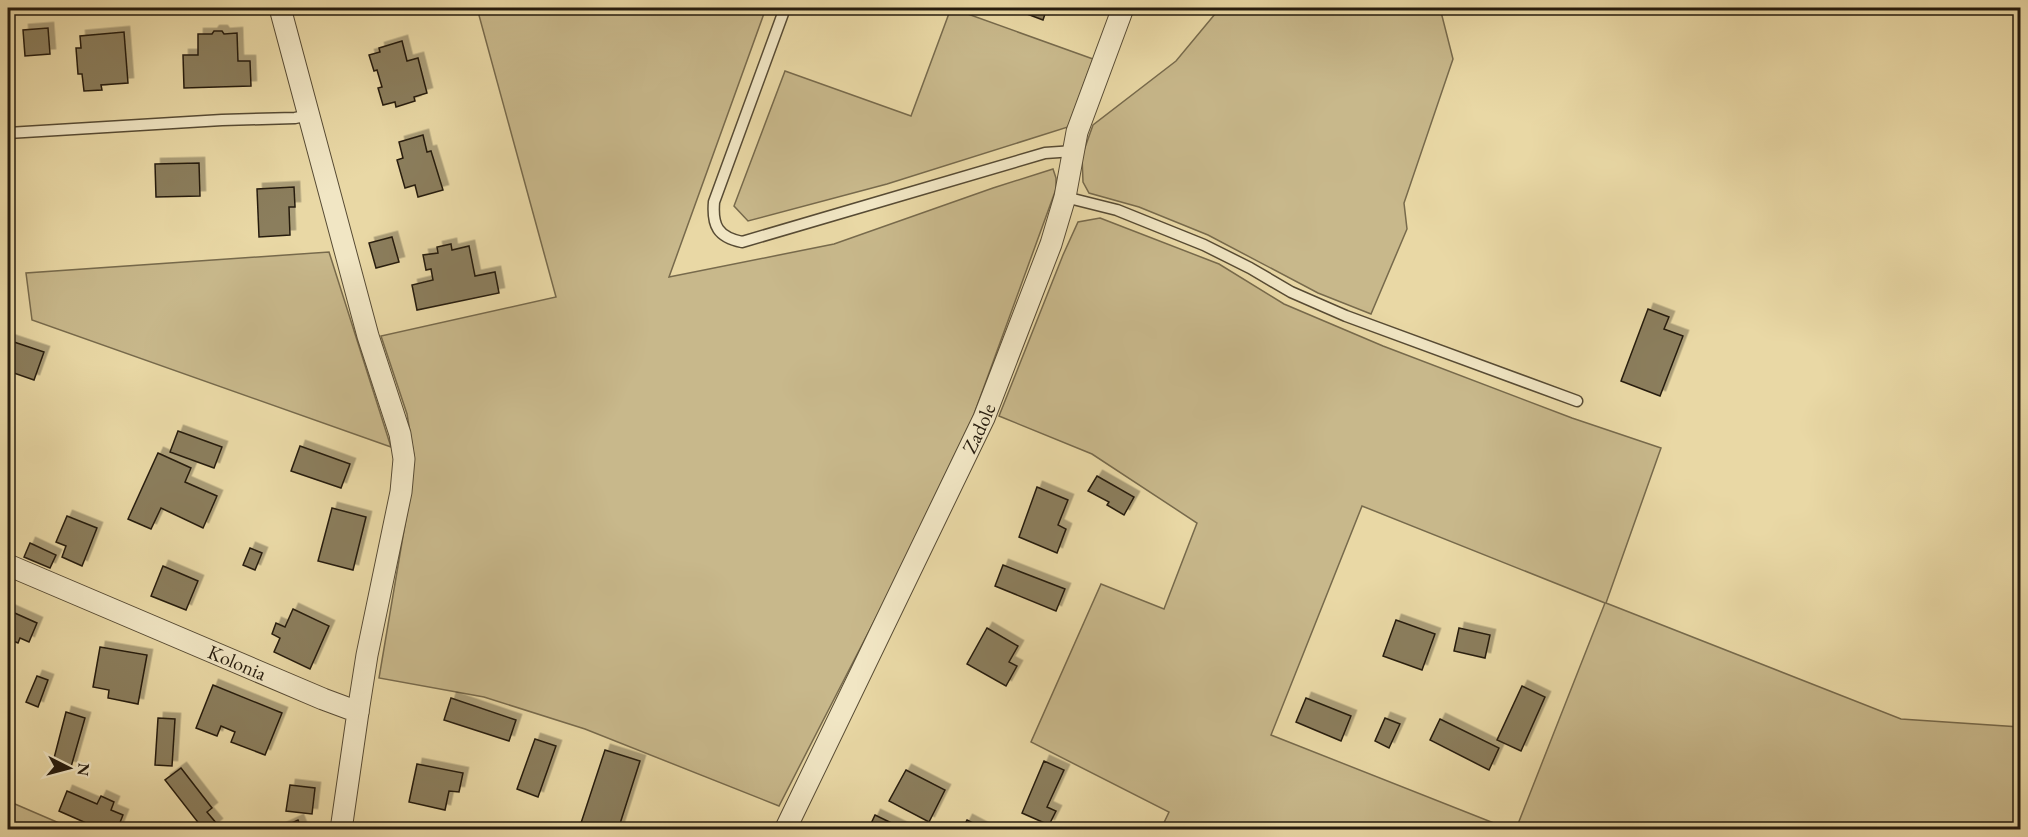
<svg xmlns="http://www.w3.org/2000/svg" width="2028" height="837" font-family="'EB Garamond',serif">
<defs>
<filter id="shadow"><feDropShadow dx="5.5" dy="-5.5" stdDeviation="0" flood-color="#0004"/></filter>
</defs>
<rect width="100%" height="100%" fill="#e9d8a5"/>
<filter id="stains"><feTurbulence type="fractalNoise" baseFrequency=".00333" numOctaves="4"/><feColorMatrix values="0 0 0 0 .2 0 0 0 0 .09 0 0 0 0 .02 0 0 0 .5 -.17"/></filter>
<radialGradient id="worn" r=".72"><stop offset=".6" stop-color="#630" stop-opacity="0"/><stop offset="1" stop-color="#630" stop-opacity=".3"/></radialGradient>
<g fill="#c8b88b" stroke="#776a4c" stroke-width="1.5">
<path d="M477,8H766L669,277L834,244L993,188L1053,169L1056,178V189L973,417L884,602L779,806L585,729L484,697L379,678L410,495L414,456L407,414L381,336L556,297Z"/>
<path d="M951,8L1093,59L1068,127L887,184L748,221L734,206L785,71L911,116Z"/>
<path d="M1220,8H1440L1453,59L1404,203L1407,229L1371,314L1318,293L1208,235L1139,207L1089,193L1083,182L1082,156L1093,125L1176,61Z"/>
<path d="M1100,218L1219,264L1284,304L1383,346L1572,418L1661,448L1606,603L1901,719L2020,727V829H1516L1605,603L1362,506L1271,735L1509,829H1161L1169,812L1031,742L1101,584L1164,609L1197,523L1092,454L999,416L1063,255L1078,222Z"/>
<path d="M329,252L391,447L32,320L26,273Z"/>
<path d="M8,801L73,829H8Z"/>
</g>
<g fill="#8b7e5d" stroke="#261c0e" stroke-width="1.5" filter="url(#shadow)">
<path d="M1011,8H1047L1043,20Z"/>
<path d="M48,28L50,54L25,56L23,30Z"/>
<path d="M214,31H222L224,34L237,33L238,61H250L251,86L184,88L183,55H198V34H212Z"/>
<path d="M124,32L128,83L101,85L102,90L84,91L82,74H78L76,48H81L80,36Z"/>
<path d="M402,41L407,61L418,58L427,93L414,97L415,101L396,107L395,102L383,105L378,88L382,87L377,70L374,71L369,55L380,52L379,48Z"/>
<path d="M423,135L427,152L431,151L443,190L418,197L415,185L405,188L397,160L403,158L399,142Z"/>
<path d="M199,163L200,196L156,197L155,164Z"/>
<path d="M294,187L295,207H289L290,235L259,237L257,189Z"/>
<path d="M392,237L399,262L376,268L369,243Z"/>
<path d="M451,244L452,250L469,246L475,276L495,272L499,293L417,310L412,285L433,280L431,269L426,270L423,255L438,253L437,247Z"/>
<path d="M1648,309L1669,317L1664,329L1683,336L1660,396L1621,381Z"/>
<path d="M8,340L44,352L34,380L8,371Z"/>
<path d="M178,431L222,447L214,468L170,452Z"/>
<path d="M300,446L350,464L341,488L291,471Z"/>
<path d="M158,453L191,468L185,482L217,496L203,528L161,508L151,529L128,519Z"/>
<path d="M1097,476L1134,497L1124,515L1107,505L1109,502L1088,491Z"/>
<path d="M1037,487L1068,500L1058,525L1066,529L1057,553L1019,537Z"/>
<path d="M332,508L366,517L353,570L318,561Z"/>
<path d="M67,516L97,528L82,566L62,557L66,546L56,542Z"/>
<path d="M30,543L56,555L50,568L24,557Z"/>
<path d="M250,548L262,553L255,570L243,565Z"/>
<path d="M1003,565L1065,589L1056,611L995,586Z"/>
<path d="M163,566L198,581L186,610L151,596Z"/>
<path d="M293,609L329,626L310,669L274,652L280,638L272,634L276,623L285,627Z"/>
<path d="M8,610L37,623L29,642L20,638L18,643L8,639Z"/>
<path d="M1396,620L1435,634L1422,670L1383,656Z"/>
<path d="M987,628L1018,646L1009,662L1017,666L1006,686L967,664Z"/>
<path d="M1459,628L1490,635L1485,658L1454,651Z"/>
<path d="M100,647L147,655L138,704L108,698L109,690L93,687Z"/>
<path d="M37,676L48,680L38,707L26,702Z"/>
<path d="M213,685L282,713L265,755L231,742L235,732L221,726L217,736L196,728Z"/>
<path d="M1522,686L1545,697L1521,751L1497,740Z"/>
<path d="M451,698L516,720L509,741L444,720Z"/>
<path d="M1306,698L1351,716L1341,741L1296,722Z"/>
<path d="M66,712L85,718L71,767L53,762Z"/>
<path d="M158,718L175,719L172,766L155,765Z"/>
<path d="M1385,718L1400,724L1389,748L1375,741Z"/>
<path d="M1440,719L1499,748L1489,770L1430,740Z"/>
<path d="M535,739L556,746L538,797L517,789Z"/>
<path d="M605,750L640,761L618,830H590L580,826Z"/>
<path d="M1044,761L1064,770L1047,807L1056,811L1049,825L1022,813Z"/>
<path d="M417,764L463,773L459,792L449,791L445,810L409,802Z"/>
<path d="M181,768L212,808L207,812L217,824L210,830H204L165,780Z"/>
<path d="M906,770L945,790L929,822L889,801Z"/>
<path d="M290,785L315,788L312,814L286,811Z"/>
<path d="M67,791L97,804L101,796L114,802L111,810L123,815L117,830H102L59,811Z"/>
<path d="M875,815L906,830H868Z"/>
<path d="M298,820L302,830H277Z"/>
<path d="M967,820L986,830H962Z"/>
</g>
<g fill="none" stroke-linecap="round" stroke-linejoin="round">
<defs>
<g id="lane">
<path d="M785,8L714,202C712,226 718,237 742,242L1045,153L1074,151"/>
<path d="M8,133L222,120L295,118L309,115"/>
<path d="M1065,197L1117,210L1204,245L1250,268L1291,292L1346,316L1577,401"/>
</g>
<g id="street">
<path d="M280,8L368,336L400,434L404,459L401,492L367,655L358,712"/>
<path id="s1" d="M8,565L323,699L358,712L341,830"/>
<path id="s2" d="M785,830L984,418L1051,244L1065,197L1077,132L1123,8"/>
</g>
</defs>
<use href="#lane" stroke="#574b34" stroke-width="13"/>
<use href="#street" stroke="#574b34" stroke-width="23"/>
<use href="#lane" stroke="#f1e6c4" stroke-width="10"/>
<use href="#street" stroke="#f1e6c4" stroke-width="21"/>
</g>
<g text-anchor="middle" stroke-width="4.5" stroke-linejoin="round" paint-order="stroke">
<g font-size="20" fill="#261c0e" stroke="#f1e6c4">
<text dy="7" stroke="none"><textPath href="#s2" startOffset="446">Zadole</textPath></text>
<text dy="7" stroke="none"><textPath href="#s1" startOffset="249">Kolonia</textPath></text>
</g>
</g>
<rect width="2028" height="837" fill="none" stroke="#e9d8a5" stroke-width="30"/>
<rect x="9" y="9" width="2010" height="819" fill="none" stroke="#261c0e" stroke-width="3"/>
<rect x="15" y="15" width="1998" height="807" fill="none" stroke="#261c0e" stroke-width="1.5"/>
<g transform="translate(69 768) rotate(96)" stroke="#f1e6c4" stroke-width="4.5" paint-order="stroke">
<path d="M0-4.5L10 22L0 15L-10 22Z" fill="#261c0e"/>
<text y="-9" font-size="16" font-weight="bold" text-anchor="middle" fill="#261c0e">N</text>
</g>
<rect width="100%" height="100%" filter="url(#stains)"/>
<rect width="100%" height="100%" fill="url(#worn)"/>
</svg>
